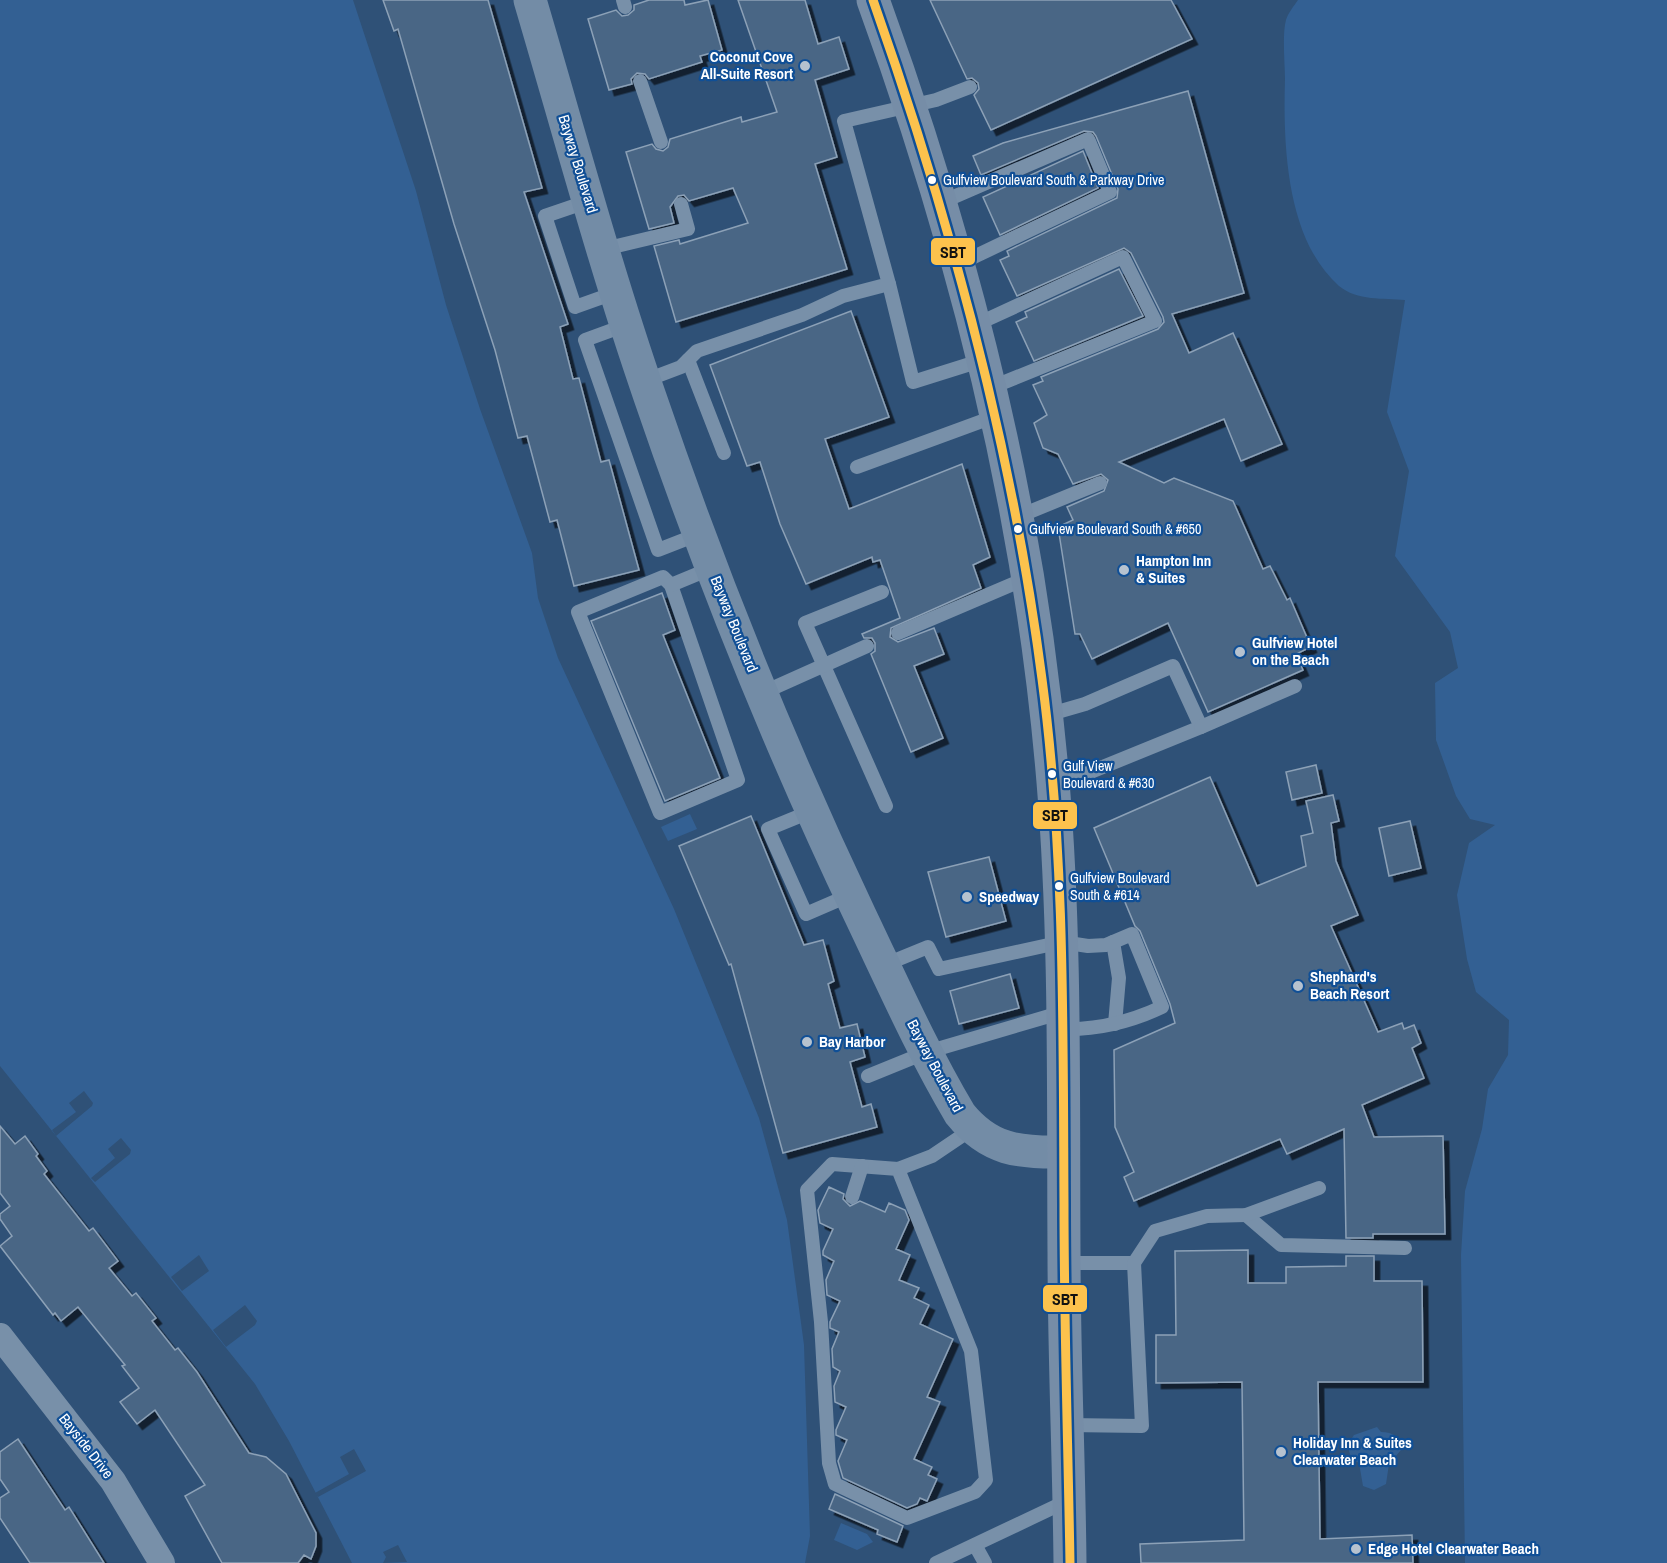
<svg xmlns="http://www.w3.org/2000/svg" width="1667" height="1563" font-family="'Archivo Narrow',sans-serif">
<defs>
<filter id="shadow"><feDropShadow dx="5.5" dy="5.5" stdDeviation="0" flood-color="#0009"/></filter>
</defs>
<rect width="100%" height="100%" fill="#2f5177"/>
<g fill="#336093">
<path d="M0,0H353L416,191L446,305L480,409L532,553L538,598L558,658L674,909L759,1118L787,1220L804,1345L810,1536L805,1563H352L289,1441L255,1384L0,1066Z"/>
<path d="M1298,0H1667V1563H1465L1461,1255L1465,1191L1482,1129L1488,1089L1508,1055L1509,1020L1476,992L1467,959L1457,895L1469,843L1495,825L1470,819L1456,796L1436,740L1435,683L1458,668L1450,632L1395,556L1409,471L1387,412L1405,300C1384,298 1357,301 1339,286C1286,239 1283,145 1285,79C1285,63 1282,35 1286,20C1288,13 1294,6 1298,0Z"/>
<path d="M690,814L697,829L668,841L661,827Z"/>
<path d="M1377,1427L1381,1432C1393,1432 1401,1437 1401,1450L1389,1464L1386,1484L1374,1490L1363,1486L1359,1463C1347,1456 1346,1446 1354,1435Z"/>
<path d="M841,1523L867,1534L873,1542L857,1550L834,1540Z"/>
</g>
<g fill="#2f5177">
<path d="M84,1091L93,1103L92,1106L56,1136L52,1130L76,1112L69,1103Z"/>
<path d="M121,1138L131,1150L130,1154L95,1182L91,1178L115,1158L108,1149Z"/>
<path d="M199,1255L209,1271L182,1291L171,1277Z"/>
<path d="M245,1305L257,1321L255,1325L226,1347L213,1330Z"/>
<path d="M354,1449L366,1471L318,1497L315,1493L349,1474L340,1457Z"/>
<path d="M398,1545L407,1562L383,1563L386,1557L383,1552Z"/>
</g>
<g fill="#4a6685" stroke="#8ca1b7" stroke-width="1.5" filter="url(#shadow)">
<path d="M383,0H488L542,188L524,192L568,324L560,327L573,379L579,378L601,462L609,460L639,570L574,586L557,520L550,522L527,436L518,438L495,350L454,224L398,29L394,31Z"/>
<path d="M649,0H684L685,5L708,0L722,50L700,56L702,62L649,79L645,74L637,73L631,79L632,84L609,90L588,19L616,10L622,16L628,15L634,10V5Z"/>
<path d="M738,0H805L818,44L839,37L849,69L815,80L837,157L815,164L847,269L676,322L654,246L679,240L680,244L748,223L733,188L689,201L684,195L678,196L670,207L674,223L649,229L626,152L652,144L656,149L663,151L668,147L670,139L741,117L742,122L777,112Z"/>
<path d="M930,0H1171L1192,39L991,130L974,95L979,89L978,83L972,78L967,79Z"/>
<path d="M1188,91L1244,293L1172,314L1189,353L1233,333L1282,444L1241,461L1224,419L1119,462L1164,483L1174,478L1233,501L1263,569L1270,566L1287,600L1290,598L1311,647L1296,654L1303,670L1208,712L1168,623L1092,659L1080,634H1075L1058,527L1073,520L1067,507L1104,491L1108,480L1101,474L1073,484L1058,454L1043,448L1034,423L1047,415L1033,385L1043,381L1041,377L1158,329L1164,322L1163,317L1131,253L1124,248L1017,296L1000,260L1009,256L1007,251L1117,198L1118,189L1096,136L1093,132L1084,131L981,175L973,156L1003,143Z"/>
<path d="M1083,151L1098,188L1000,235L983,197Z"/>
<path d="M1119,269L1143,316L1034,361L1016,322L1027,317L1025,312Z"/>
<path d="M851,311L889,417L825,439L849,509L962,464L990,557L973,565L981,588L891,628L890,637L898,642L934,628L944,654L914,666L943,738L911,752L871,654L875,651V643L872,638H864L862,634L900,618L880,560L873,562L872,557L806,584L780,524L760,462L747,466L710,365Z"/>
<path d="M662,593L675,630L663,635L720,778L665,801L591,621Z"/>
<path d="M1316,765L1322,793L1292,800L1286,772Z"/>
<path d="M1210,777L1257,886L1306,866L1301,836L1313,833L1306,801L1333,795L1339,821L1331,823L1336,861L1358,915L1331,926L1378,1032L1402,1023L1404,1029L1414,1025L1421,1043L1412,1048L1424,1078L1362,1105L1374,1137L1443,1136L1445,1234H1373V1238H1346L1344,1129L1287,1154L1280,1139L1134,1201L1124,1177L1134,1172L1115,1127L1114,1050L1175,1023L1170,1004L1140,931L1135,926L1094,828Z"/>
<path d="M751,816L804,945L823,940L834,981L828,984L840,1028L857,1024L865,1057L850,1062L862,1107L871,1104L877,1127L783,1153L731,964L729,965L679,846Z"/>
<path d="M1410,821L1421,868L1389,876L1379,828Z"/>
<path d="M989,857L1006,921L946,937L928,872Z"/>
<path d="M1010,974L1019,1008L959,1024L950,991Z"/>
<path d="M0,1126L15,1144L25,1136L38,1154L36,1156L47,1171L44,1174L89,1231L93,1228L118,1261L109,1268L132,1296L136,1293L156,1318L152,1321L175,1350L178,1348L197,1372L249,1453L266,1457L286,1474L316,1533V1546L311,1559L304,1555L298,1563H222L185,1496L205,1485L155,1410L137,1424L120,1402L139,1388L122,1366L125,1365L78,1307L61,1321L55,1313L53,1315L0,1246L12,1236L0,1219V1214L10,1206L0,1193Z"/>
<path d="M829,1187L844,1194L843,1199L850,1206L860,1201L885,1212L889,1203L905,1210L909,1220L896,1249L910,1255L899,1280L919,1288L914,1298L929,1305L920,1324L953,1339L927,1397L940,1402L914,1459L932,1467L928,1475L937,1479L927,1501L920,1498L917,1504L907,1508L843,1478L838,1461L847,1440L836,1435V1430L846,1407L835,1402L834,1386L840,1371L833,1367L832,1349L839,1332L830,1328V1322L840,1301L827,1295L826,1280L834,1261L823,1255V1251L833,1229L820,1223L818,1210Z"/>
<path d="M1248,1250V1283H1286V1267L1346,1266V1256H1374V1281H1422L1423,1382H1318L1320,1539L1412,1535L1413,1563H1141L1140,1544L1244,1540L1242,1382L1156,1383V1335H1176L1175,1251Z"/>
<path d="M18,1439L65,1510L69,1507L104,1563H30L0,1518V1498L9,1492L0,1479V1452Z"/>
<path d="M835,1494L903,1526L897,1542L877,1534L878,1530L829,1509Z"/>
</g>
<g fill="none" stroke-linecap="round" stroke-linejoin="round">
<g stroke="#7890a9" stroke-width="14">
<path d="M623,0L625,7"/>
<path d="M640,81L661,142"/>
<path d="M589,201L545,216L575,307L617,292"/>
<path d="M942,202L1088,139L1110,192L959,264"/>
<path d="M604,249L688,229L681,204"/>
<path d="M889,284L913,382L983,360"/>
<path d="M626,325L585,340L658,550L699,534"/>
<path d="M975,325L1123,257L1155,321L990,388"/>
<path d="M688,360L724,453"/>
<path d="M644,381L681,367L697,351L802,315L843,296L889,284L844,121L936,100L970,87"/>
<path d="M857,467L996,416"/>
<path d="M1017,517L1100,483"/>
<path d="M663,577L671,585L738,780L660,813L578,612Z"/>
<path d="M671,585L712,568"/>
<path d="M882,592L805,623L886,806"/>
<path d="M898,633L1027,578"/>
<path d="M762,693L867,646"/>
<path d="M1047,715L1085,704L1173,666L1201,727L1088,773L1053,782"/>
<path d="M1201,727L1295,686"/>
<path d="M812,811L768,829L806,914L850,895"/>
<path d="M1113,942L1119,978L1115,1024"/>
<path d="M884,965L928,947L939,969L1062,942L1088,946L1106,945L1132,934L1162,1007C1130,1022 1099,1030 1063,1029"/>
<path d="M868,1076L927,1052L1063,1012"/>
<path d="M898,1169L971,1351L986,1480L975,1492L907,1518L835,1484L829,1463L821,1322L807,1190L832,1164L898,1169L932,1156L972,1129"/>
<path d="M852,1197L862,1166"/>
<path d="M1246,1215L1281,1245L1405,1248"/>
<path d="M1064,1263H1134"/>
<path d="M1068,1425L1142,1426L1134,1263L1155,1231L1207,1216L1246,1215L1319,1188"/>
<path d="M975,1545L985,1563"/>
<path d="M936,1563L1067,1501"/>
</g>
<path stroke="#7890a9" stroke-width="26" d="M0,1336L113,1481L162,1563"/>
<path stroke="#738ca6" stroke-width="33" d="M530,0C569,132 605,267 650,397C710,573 780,747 860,915C892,982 922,1050 960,1114C989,1150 1019,1153 1063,1152"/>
<path stroke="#768da7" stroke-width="33" d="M873,0C965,252 1031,514 1053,782C1066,938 1063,1096 1064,1252C1064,1356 1069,1459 1070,1563"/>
<defs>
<path id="bus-1" d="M873,0C951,221 1012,446 1042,679C1065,853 1063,1029 1064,1204C1064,1324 1068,1443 1070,1563"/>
</defs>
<use href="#bus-1" stroke="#104f96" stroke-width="14"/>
<use href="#bus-1" stroke="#fcc24d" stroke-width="9"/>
</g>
<g fill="#b6c2cf" stroke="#104f96" stroke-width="2">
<circle cx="805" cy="66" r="6"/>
<circle cx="1124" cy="570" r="6"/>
<circle cx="1240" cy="652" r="6"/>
<circle cx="967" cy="897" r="6"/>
<circle cx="1298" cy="986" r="6"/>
<circle cx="807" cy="1042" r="6"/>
<circle cx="1281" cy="1452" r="6"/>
<circle cx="1356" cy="1549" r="6"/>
</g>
<g fill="#fff" stroke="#104f96" stroke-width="2">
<circle cx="932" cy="180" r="5"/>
<circle cx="1018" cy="529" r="5"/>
<circle cx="1052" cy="774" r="5"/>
<circle cx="1059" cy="886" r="5"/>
</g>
<g text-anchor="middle" stroke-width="4.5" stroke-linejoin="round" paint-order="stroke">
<g font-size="14" fill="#fff" stroke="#104f96" text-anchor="start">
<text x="943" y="185">Gulfview Boulevard South &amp; Parkway Drive</text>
<text x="1029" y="534">Gulfview Boulevard South &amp; #650</text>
<text x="1063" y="771">Gulf View<tspan x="1063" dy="17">Boulevard &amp; #630</tspan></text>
<text x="1070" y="883">Gulfview Boulevard<tspan x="1070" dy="17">South &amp; #614</tspan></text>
</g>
<g font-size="15" font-weight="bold" fill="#fff" stroke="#104f96" text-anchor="start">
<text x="793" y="62" text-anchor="end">Coconut Cove<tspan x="793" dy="17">All-Suite Resort</tspan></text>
<text x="1136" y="566">Hampton Inn<tspan x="1136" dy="17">&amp; Suites</tspan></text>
<text x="1252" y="648">Gulfview Hotel<tspan x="1252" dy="17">on the Beach</tspan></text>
<text x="979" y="902">Speedway</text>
<text x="1310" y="982">Shephard's<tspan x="1310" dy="17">Beach Resort</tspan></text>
<text x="819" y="1047">Bay Harbor</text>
<text x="1293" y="1448">Holiday Inn &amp; Suites<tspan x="1293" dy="17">Clearwater Beach</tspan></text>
<text x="1368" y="1554">Edge Hotel Clearwater Beach</text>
</g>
<g font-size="15" fill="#fff" stroke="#104f96">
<text transform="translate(578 164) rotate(73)" y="5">Bayway Boulevard</text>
<text transform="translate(734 624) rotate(68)" y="5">Bayway Boulevard</text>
<text transform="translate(935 1066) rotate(62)" y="5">Bayway Boulevard</text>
<text transform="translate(86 1446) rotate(52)" y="5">Bayside Drive</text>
</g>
</g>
<g stroke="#104f96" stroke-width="2">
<rect x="930" y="237" width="46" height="29" rx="6" fill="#fcc24d"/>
<rect x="1032" y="801" width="46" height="29" rx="6" fill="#fcc24d"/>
<rect x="1042" y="1284" width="46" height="29" rx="6" fill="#fcc24d"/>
</g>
<g font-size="16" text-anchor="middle" font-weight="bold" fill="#111">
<text x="953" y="258">SBT</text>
<text x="1055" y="821">SBT</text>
<text x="1065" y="1305">SBT</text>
</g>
</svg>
